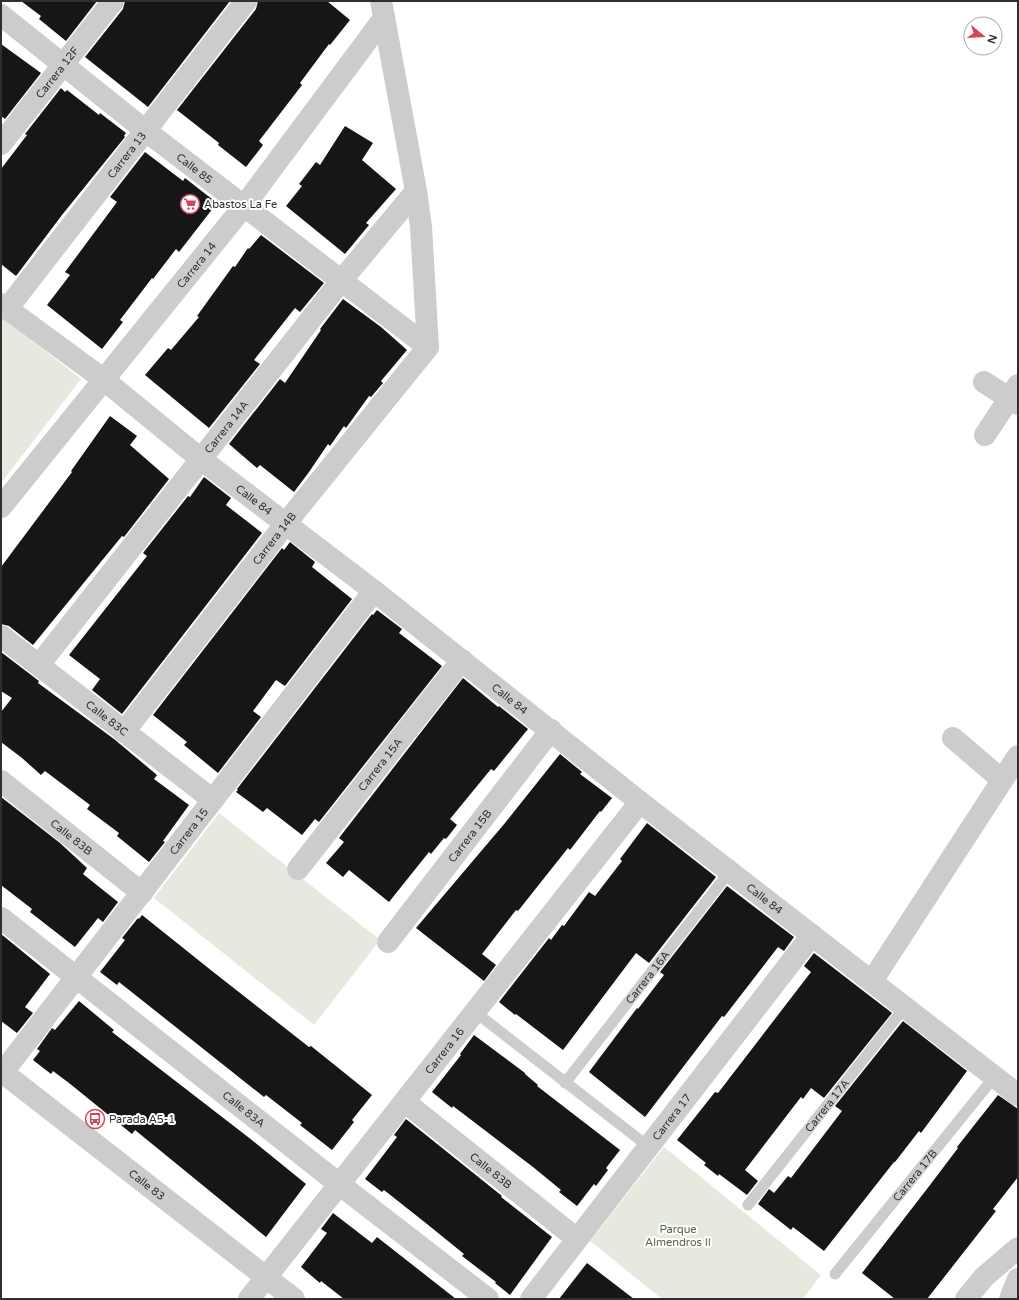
<svg xmlns="http://www.w3.org/2000/svg" width="1019" height="1300" font-family="'Varela Round',sans-serif">
<rect width="100%" height="100%" fill="#fff"/>
<g fill="#e6eade">
<path d="M1,316L81,379L1,483Z"/>
<path d="M219,813L380,940L314,1025L154,898Z"/>
<path d="M664,1147L821,1275L803,1299H662L590,1241Z"/>
</g>
<g fill="#161616">
<path d="M21,1H97L66,41L39,19L41,16Z"/>
<path d="M125,1H230L148,107L85,57L123,9Z"/>
<path d="M258,1H327L350,20L330,45L329,44L300,83L302,85L259,141L263,145L246,167L218,145L219,143L177,110L256,9Z"/>
<path d="M1,44L41,73L5,119L1,116Z"/>
<path d="M61,88L65,92L67,90L99,115L100,113L126,133L124,136L125,137L62,215L16,276L1,264V169L27,135L25,134Z"/>
<path d="M345,126L373,143L362,160L396,189L366,223L369,225L345,254L286,206L302,186L299,184L316,162L320,165Z"/>
<path d="M145,152L183,181L185,178L217,203L179,252L176,249L153,279L152,278L120,320L123,322L102,349L47,305L70,275L65,272L117,202L110,197Z"/>
<path d="M261,235L324,283L300,312L295,308L254,360L260,364L209,428L145,375L168,348L171,350L199,317L197,316L233,266L235,267L248,248L249,249Z"/>
<path d="M343,299L381,327L407,350L381,381L383,383L371,397L369,396L346,428L344,426L330,446L328,444L309,472L294,492L260,465L257,468L229,444L280,379L285,383L321,330L320,329Z"/>
<path d="M110,416L137,436L130,445L169,479L124,537L122,536L33,645L9,626L1,624V567L72,472L71,471Z"/>
<path d="M204,477L231,498L226,505L262,533L122,714L92,690L100,679L69,655L147,556L143,553L188,496L190,497Z"/>
<path d="M290,542L315,562L312,567L352,599L285,686L276,680L253,711L261,717L218,773L184,745L187,742L153,715L282,548L284,550Z"/>
<path d="M377,610L402,629L399,633L442,666L319,822L315,819L302,835L267,808L263,812L236,792L238,790L237,789L372,614L373,615Z"/>
<path d="M1,652L39,681L38,683L114,739L157,775L154,779L189,805L163,841L165,842L149,862L117,836L119,833L87,809L90,805L45,771L41,775L22,758L1,742V712L12,698L1,691Z"/>
<path d="M463,678L498,707L499,706L528,729L494,771L491,769L450,819L457,825L446,839L444,838L431,854L429,852L389,902L349,870L343,877L326,863L344,842L339,838Z"/>
<path d="M560,754L582,772L580,774L612,798L601,812L600,811L570,850L568,848L518,911L516,910L482,954L496,965L484,981L416,928L505,823Z"/>
<path d="M1,797L60,843L87,868L83,874L118,902L103,922L98,918L75,947L30,912L32,909L1,885Z"/>
<path d="M647,823L716,877L649,963L636,953L563,1050L516,1014L515,1015L499,1002L549,938L551,940L562,925L564,926L589,892L595,896L622,861L620,859Z"/>
<path d="M727,886L794,937L784,951L778,947L724,1017L722,1016L645,1117L589,1072L637,1008L638,1009L664,975L660,972Z"/>
<path d="M142,915L212,971L309,1047L311,1046L372,1095L352,1120L354,1122L332,1150L300,1125L302,1123L266,1095L264,1097L119,982L117,985L100,972L125,940L122,938L138,918L139,919Z"/>
<path d="M1,934L50,974L25,1007L33,1013L17,1033L1,1021Z"/>
<path d="M814,953L892,1013L824,1098L811,1088L803,1099L801,1097L745,1170L758,1181L747,1195L719,1174L718,1176L704,1165L706,1163L677,1140L715,1092L718,1093L811,972L804,966Z"/>
<path d="M79,1001L114,1030L112,1032L248,1137L306,1184L266,1237L135,1130L132,1134L69,1083L53,1071L51,1074L33,1060L40,1051L37,1049L52,1028L55,1030Z"/>
<path d="M903,1021L967,1071L921,1133L919,1131L895,1162H894L824,1251L793,1227L791,1230L758,1204L769,1189L774,1193L788,1176L791,1178L842,1111L835,1106Z"/>
<path d="M474,1035L525,1073V1074L538,1085L537,1086L620,1150L606,1168L608,1170L596,1186L594,1184L577,1206L559,1192L561,1190L533,1167L453,1106L452,1108L432,1092L461,1055L460,1054Z"/>
<path d="M998,1095L1018,1109V1177L993,1209L996,1211L927,1299H895L862,1273L930,1185L958,1148L957,1147Z"/>
<path d="M406,1119L502,1196L501,1197L552,1237L510,1295L495,1283L496,1282L462,1256L464,1254L427,1224L384,1190L382,1192L365,1179L397,1137L394,1135Z"/>
<path d="M333,1213L372,1243L377,1237L456,1299H344L321,1281L320,1283L301,1267L327,1233L321,1229Z"/>
<path d="M587,1263L634,1299H559Z"/>
</g>
<g fill="none" stroke-linecap="round" stroke-linejoin="round">
<g stroke="#ccc" stroke-width="11">
<path d="M475,1012L649,1147"/>
<path id="s1" d="M565,1083L730,871"/>
<path id="s2" d="M748,1205L905,1007"/>
<path id="s3" d="M835,1274L995,1076"/>
</g>
<g stroke="#ccc" stroke-width="22">
<path d="M381,1L416,191L421,227L428,347"/>
<path id="s4" d="M1,15L146,131L428,347"/>
<path id="s5" d="M1,144L113,1"/>
<path id="s6" d="M7,309L246,1"/>
<path d="M984,382L1018,404"/>
<path d="M985,435L1018,385"/>
<path id="s7" d="M1,507L244,206L384,18"/>
<path id="s8" d="M1,636L213,800"/>
<path id="s9" d="M39,665L341,281L416,191"/>
<path id="s10" d="M124,732L286,523L428,347"/>
<path d="M953,738L1002,780"/>
<path id="s11" d="M1,781L142,893"/>
<path id="s12" d="M298,869L462,660"/>
<path id="s13" d="M1,918L339,1184L488,1299"/>
<path id="s14" d="M388,942L551,730"/>
<path d="M872,981L1018,756"/>
<path id="s15" d="M3,1072L374,591"/>
<path id="s16" d="M405,1102L577,1239"/>
<path id="s17" d="M249,1299L640,802"/>
<path id="s18" d="M531,1299L812,935"/>
<path d="M966,1299L984,1277L1018,1248"/>
</g>
<g stroke="#ccc" stroke-width="22">
<path id="s19" d="M1,304L103,379L202,460L374,591L640,802L1018,1095"/>
<path id="s20" d="M1,1071L294,1299"/>
<path d="M1010,1299L1018,1279"/>
</g>
</g>
<defs>
<symbol id="supermarket-ring" viewBox="-11 -11 22 22"><circle r="9.5" fill="#fff" stroke="#d1465d" stroke-width="1.5"/><path d="M-6-5.5h2.5l.6 2H6L4.5 2H-2.5L-4.4-4H-6ZM-1.5 3.2a1.3 1.3 0 1 0 .1 0ZM3 3.2a1.3 1.3 0 1 0 .1 0Z" fill="#d1465d"/></symbol>
<symbol id="bus-ring" viewBox="-11 -11 22 22"><circle r="9.5" fill="#fff" stroke="#d1465d" stroke-width="1.5"/><path d="M-5-6H5V4H4V6H2V4H-2V6H-4V4H-5ZM-3.5-4V0h7V-4ZM-3.5 1.2v1.5H-2V1.2ZM2 1.2v1.5H3.5V1.2Z" fill="#d1465d"/></symbol>
</defs>
<g fill-rule="evenodd">
<use href="#supermarket-ring" x="179" y="193" width="22" height="22"/>
<use href="#bus-ring" x="84" y="1108" width="22" height="22"/>
</g>
<g text-anchor="middle" stroke-width="4" stroke-linejoin="round" paint-order="stroke">
<g font-size="11" fill="#2f2f2f" stroke="#fff">
<text dy="4" stroke="none"><textPath href="#s5" startOffset="91">Carrera 12F</textPath></text>
<text dy="4" stroke="none"><textPath href="#s6" startOffset="195">Carrera 13</textPath></text>
<text dy="4" stroke="none"><textPath href="#s4" startOffset="247">Calle 85</textPath></text>
<text dy="4" stroke="none"><textPath href="#s7" startOffset="311">Carrera 14</textPath></text>
<text dy="4" stroke="none"><textPath href="#s9" startOffset="303">Carrera 14A</textPath></text>
<text dy="4" stroke="none"><textPath href="#s19" startOffset="320">Calle 84</textPath></text>
<text dy="4" stroke="none"><textPath href="#s10" startOffset="245">Carrera 14B</textPath></text>
<text dy="4" stroke="none"><textPath href="#s19" startOffset="644">Calle 84</textPath></text>
<text dy="4" stroke="none"><textPath href="#s8" startOffset="134">Calle 83C</textPath></text>
<text dy="4" stroke="none"><textPath href="#s12" startOffset="133">Carrera 15A</textPath></text>
<text dy="4" stroke="none"><textPath href="#s15" startOffset="304">Carrera 15</textPath></text>
<text dy="4" stroke="none"><textPath href="#s14" startOffset="134">Carrera 15B</textPath></text>
<text dy="4" stroke="none"><textPath href="#s11" startOffset="90">Calle 83B</textPath></text>
<text dy="4" stroke="none"><textPath href="#s19" startOffset="968">Calle 84</textPath></text>
<text dy="4" stroke="none"><textPath href="#s1" startOffset="134">Carrera 16A</textPath></text>
<text dy="4" stroke="none"><textPath href="#s17" startOffset="316">Carrera 16</textPath></text>
<text dy="4" stroke="none"><textPath href="#s2" startOffset="127">Carrera 17A</textPath></text>
<text dy="4" stroke="none"><textPath href="#s13" startOffset="309">Calle 83A</textPath></text>
<text dy="4" stroke="none"><textPath href="#s18" startOffset="230">Carrera 17</textPath></text>
<text dy="4" stroke="none"><textPath href="#s16" startOffset="110">Calle 83B</textPath></text>
<text dy="4" stroke="none"><textPath href="#s3" startOffset="127">Carrera 17B</textPath></text>
<text dy="4" stroke="none"><textPath href="#s20" startOffset="185">Calle 83</textPath></text>
</g>
<g font-size="11" fill="#2f2f2f" stroke="#fff" text-anchor="start">
<text x="204" y="208">Abastos La Fe</text>
<text x="109" y="1123">Parada A5-1</text>
</g>
<g font-size="11" fill="#566541" stroke="#fff">
<text x="678" y="1233">Parque<tspan x="678" dy="13">Almendros II</tspan></text>
</g>
</g>
<rect width="1019" height="1300" fill="none" stroke="#2f2f2f" stroke-width="4"/>
<g transform="translate(983 36) rotate(108)"><circle r="19" fill="#ffffff" stroke="#acacac"/>
<path d="M0-3L7 15L0 10L-7 15Z" fill="#d1465d"/>
<text y="-6" font-size="11" font-weight="bold" text-anchor="middle" fill="#2f2f2f">N</text>
</g>
</svg>
